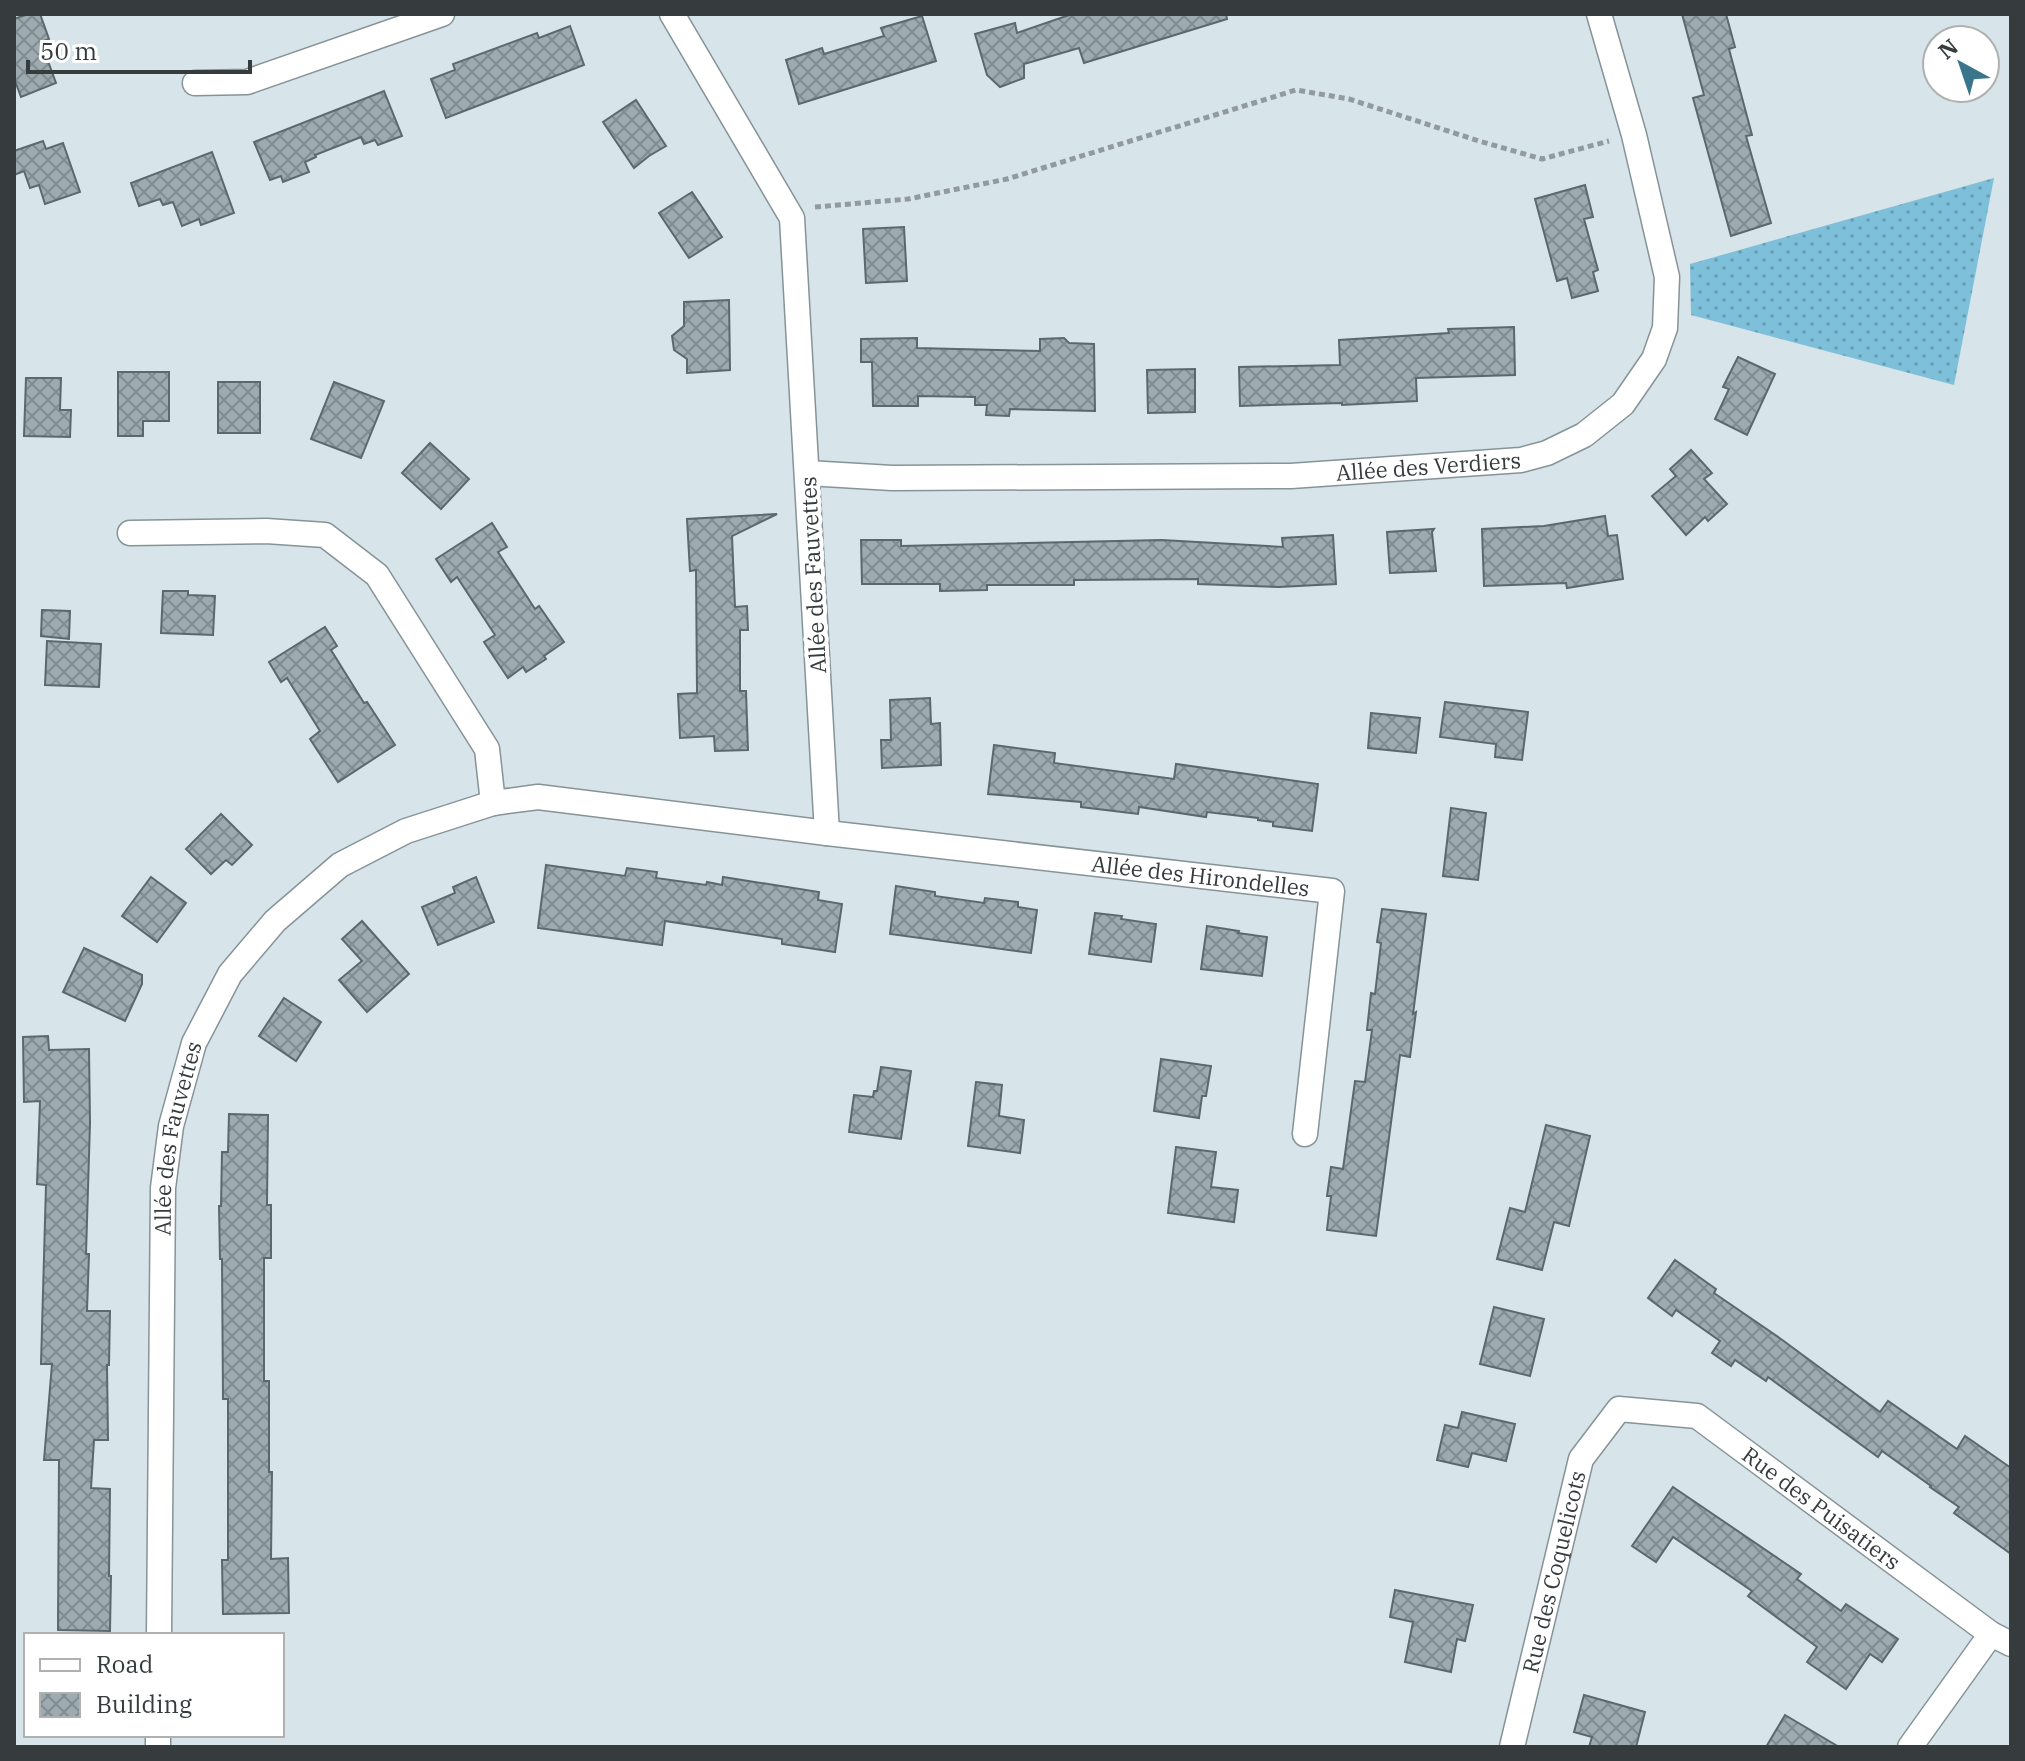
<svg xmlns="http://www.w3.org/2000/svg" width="2025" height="1761" font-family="'IBM Plex Serif',serif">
<defs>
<pattern id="grass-dots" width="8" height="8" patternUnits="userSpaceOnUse" patternTransform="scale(2)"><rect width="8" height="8" fill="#7ec0d9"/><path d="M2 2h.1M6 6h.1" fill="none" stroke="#689db1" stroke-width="1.8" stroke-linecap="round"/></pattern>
<pattern id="building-cross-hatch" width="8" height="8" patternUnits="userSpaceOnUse" patternTransform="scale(2)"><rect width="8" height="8" fill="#9daaaf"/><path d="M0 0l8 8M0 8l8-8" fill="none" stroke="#818c90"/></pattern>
</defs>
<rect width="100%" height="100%" fill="#d7e4ea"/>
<path fill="url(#grass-dots)" d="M1994,178L1954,385L1691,315L1690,264Z"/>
<g fill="url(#building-cross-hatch)" stroke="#5c686c" stroke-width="2">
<path d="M28,14H40L49,39L41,42L56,83L21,97L14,78V19Z"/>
<path d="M1072,14H1226L1227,19L1084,63L1079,48L1024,64V78L1000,87L987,75L975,34L1015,23L1017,33Z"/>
<path d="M1682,14H1726L1735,47L1729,49L1752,135L1746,136L1771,223L1731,236L1693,98L1704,95Z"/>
<path d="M922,16L936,61L799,104L786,60L822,48L824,54L884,36L881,28Z"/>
<path d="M570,26L584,65L446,118L431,79L455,70L453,64L537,33L539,38Z"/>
<path d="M384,91L402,136L378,145L375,140L364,144L361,137L315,155L316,157L305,162L309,172L283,182L281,176L270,180L254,142Z"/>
<path d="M636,100L666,146L649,156L634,168L603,122Z"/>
<path d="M43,141L46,149L63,143L80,192L45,204L39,185L30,188L24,171L14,175V151Z"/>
<path d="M212,152L234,213L201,225L199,219L182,226L173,202L163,205L160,199L139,206L131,183Z"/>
<path d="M1585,185L1593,217L1584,219L1598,270L1593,272L1598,291L1572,298L1567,278L1557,281L1535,199Z"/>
<path d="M692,192L722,237L689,258L659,213Z"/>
<path d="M904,227L907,281L866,283L863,229Z"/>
<path d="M729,300L730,370L687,373V359L674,350L672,336L684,326V302Z"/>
<path d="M1514,327L1515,375L1416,378L1417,401L1342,405V403L1240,406L1239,367L1340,365L1339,340L1449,333L1448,329Z"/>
<path d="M917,338V348L1040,351V339L1064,338L1069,343L1094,344L1095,411L1010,409L1009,416L986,415L987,405H975V397L918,396V406H873L872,362H861V339Z"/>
<path d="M1738,357L1775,374L1747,435L1715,419L1729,389L1723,387Z"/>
<path d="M1195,369V412L1148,413L1147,370Z"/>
<path d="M118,372H169V421H143V436H118Z"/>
<path d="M26,378H61L60,410H71L70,437L24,436Z"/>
<rect x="218" y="382" width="42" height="51"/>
<path d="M334,382L384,401L361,458L311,439Z"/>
<path d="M430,443L469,479L441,509L402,473Z"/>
<path d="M1691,450L1712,473L1704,479L1727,504L1708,521L1705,517L1686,535L1652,496L1676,476L1670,469Z"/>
<path d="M777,514L732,536L735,607L747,606L748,630H740V691H746L748,750L715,751L714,736L680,738L678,694L697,693L696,570L690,571L687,519Z"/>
<path d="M1605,516L1608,536L1617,535L1623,579L1567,588L1566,583L1484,586L1482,529L1544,526Z"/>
<path d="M492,523L507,547L498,552L535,609L539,606L564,642L544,656L546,659L526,672L523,667L508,678L484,642L495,635L457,577L451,582L436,559Z"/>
<path d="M1434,529L1432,532L1436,571L1390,573L1387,532Z"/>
<path d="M1333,535L1336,584L1279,587L1198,584V579L1074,580V585H987V590L940,591V584H862L861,540H901V546L1162,540L1283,547L1282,538Z"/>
<path d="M163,591H188V595L215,596L213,635L161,633Z"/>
<path d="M42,610L70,611L69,639L41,636Z"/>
<path d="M325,627L337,646L331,650L364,703L367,702L395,745L338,782L310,739L320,731L287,678L281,682L269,662Z"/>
<path d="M47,641L101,644L99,687L45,685Z"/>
<path d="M930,698L931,724L940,723L941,765L882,768L881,740H891L890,700Z"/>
<path d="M1445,702L1528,712L1522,760L1495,757L1496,744L1440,737Z"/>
<path d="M1371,713L1420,718L1416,753L1368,748Z"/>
<path d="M994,745L1055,753L1054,763L1174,779L1176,764L1318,784L1312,831L1273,826V822L1258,820V818L1207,812L1206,817L1139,807L1138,814L1081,807V802L988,794Z"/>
<path d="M1451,808L1486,813L1478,880L1443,876Z"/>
<path d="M221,814L252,845L232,865L226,860L211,874L186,849Z"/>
<path d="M546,865L625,876L627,868L657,872L656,878L706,885L707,882L722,885L723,877L819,892L818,900L842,904L835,952L782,944V939L665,921L662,945L538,928Z"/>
<path d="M151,877L186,903L157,942L122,916Z"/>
<path d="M476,877L494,922L438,945L422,907L455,893L453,887Z"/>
<path d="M896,886L935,892V896L984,903L985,898L1018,902V907L1037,910L1031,953L890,934Z"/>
<path d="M1382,909L1426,914L1413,1014L1416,1012L1410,1057L1400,1055L1376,1236L1327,1230L1331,1196H1327L1331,1167L1343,1169L1355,1081L1365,1082L1372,1030H1367L1371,993L1375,994L1381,943L1377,942Z"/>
<path d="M1095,913L1122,916L1121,919L1156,924L1151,962L1089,954Z"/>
<path d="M362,921L409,974L367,1012L339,980L362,961L342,939Z"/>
<path d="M1207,926L1239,931L1238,933L1267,937L1262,976L1201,969Z"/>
<path d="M84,948L142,975V984L125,1021L63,992Z"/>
<path d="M284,998L321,1022L296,1061L259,1036Z"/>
<path d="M48,1036L49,1050L89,1049L90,1123L86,1254H89L87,1311H110L109,1365H107L108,1440H94L91,1488L110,1489L109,1576H111L110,1631L58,1630L59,1460H44L52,1364H41L46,1185L37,1184L40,1101L24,1102L23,1037Z"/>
<path d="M1161,1059L1211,1066L1206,1096H1202L1199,1118L1154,1111Z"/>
<path d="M881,1067L911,1071L901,1139L849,1132L854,1095L873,1097L874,1091H877Z"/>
<path d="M976,1082L1002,1085L999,1116L1024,1120L1020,1153L968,1146Z"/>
<path d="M229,1114L268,1115L267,1205H271V1258H264V1381H269V1472H272L271,1559L288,1558L289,1613L223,1614L222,1560H228V1399H223L222,1259H220L219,1206H221L222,1152H228Z"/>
<path d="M1546,1125L1590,1136L1569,1226L1554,1222L1542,1270L1497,1259L1510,1208L1525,1212Z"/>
<path d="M1176,1147L1216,1152L1211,1187L1238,1190L1234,1222L1168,1213Z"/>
<path d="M1675,1260L1716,1289L1714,1293L1781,1339L1880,1412L1888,1401L1957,1449L1965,1436L2011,1468V1554L1954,1513L1959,1507L1930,1487L1931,1486L1882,1451L1878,1457L1768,1377L1766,1381L1735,1360L1731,1366L1712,1353L1720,1341L1676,1310L1672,1316L1648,1298Z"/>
<path d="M1494,1307L1544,1319L1530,1376L1480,1364Z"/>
<path d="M1462,1412L1515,1424L1506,1461L1472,1453L1468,1467L1437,1460L1445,1425L1458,1428Z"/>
<path d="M1673,1487L1801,1574L1797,1579L1841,1611L1846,1604L1898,1639L1882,1662L1870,1654L1846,1689L1807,1662L1817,1647L1748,1596L1752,1591L1673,1537L1656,1562L1632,1546Z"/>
<path d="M1395,1590L1473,1605L1465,1641L1457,1639L1451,1672L1405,1662L1413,1622L1390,1617Z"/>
<path d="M1584,1695L1645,1712L1636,1747H1589L1592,1737L1574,1732Z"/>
<path d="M1785,1715L1839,1747H1766Z"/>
</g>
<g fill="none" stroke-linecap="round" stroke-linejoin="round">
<defs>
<g id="street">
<path d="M195,83L247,82L442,14"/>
<path id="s1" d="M807,473L892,478L1291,476L1521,460L1547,453L1584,435L1623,404L1654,359L1665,328L1667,277L1634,135L1599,14"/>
<path d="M130,533L266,531L325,535L377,575L487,749L493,803"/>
<path id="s2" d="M827,833L1332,891L1305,1134"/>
<path id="s3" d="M159,1635L163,1188L171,1126L194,1043L230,974L275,921L340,865L406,831L493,803L538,797L827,833L792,218L672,14"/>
<path d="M158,1747V1735"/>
<path id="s4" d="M1512,1747L1581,1459L1619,1409L1697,1416L1991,1634L2011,1644"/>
<path d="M1910,1747L1991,1634"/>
</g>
</defs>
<use href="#street" stroke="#869398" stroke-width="27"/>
<path stroke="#919a9f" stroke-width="5" stroke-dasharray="6 4" stroke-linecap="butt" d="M815,207L908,199L1007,179L1296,90L1349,99L1479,141L1542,159L1609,141"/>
<use href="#street" stroke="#fff" stroke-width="24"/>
</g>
<g text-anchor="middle" stroke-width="8" stroke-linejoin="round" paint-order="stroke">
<g font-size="22" fill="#363b3d" stroke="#fff">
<text dy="8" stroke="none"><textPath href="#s1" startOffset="622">Allée des Verdiers</textPath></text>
<text transform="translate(813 575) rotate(-93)" y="8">Allée des Fauvettes</text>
<text dy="8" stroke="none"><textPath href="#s2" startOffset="376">Allée des Hirondelles</textPath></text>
<text dy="8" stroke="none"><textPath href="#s3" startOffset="498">Allée des Fauvettes</textPath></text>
<text dy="8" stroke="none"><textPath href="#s4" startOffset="592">Rue des Puisatiers</textPath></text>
<text dy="8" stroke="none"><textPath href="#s4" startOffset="180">Rue des Coquelicots</textPath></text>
</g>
</g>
<rect width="2025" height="1761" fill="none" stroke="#363b3d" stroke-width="32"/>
<rect x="24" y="1633" width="260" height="104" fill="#ffffff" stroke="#afb1b1" stroke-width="2"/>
<rect x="40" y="1659" width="40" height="12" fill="#ffffff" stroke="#afb1b1" stroke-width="2"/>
<text x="96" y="1673" font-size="24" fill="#363b3d">Road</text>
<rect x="40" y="1693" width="40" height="24" fill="url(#building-cross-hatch)" stroke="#afb1b1" stroke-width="2"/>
<text x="96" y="1713" font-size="24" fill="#363b3d">Building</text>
<g transform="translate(1961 64) rotate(320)"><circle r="38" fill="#ffffff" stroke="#afb1b1" stroke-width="2"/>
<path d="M0-6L14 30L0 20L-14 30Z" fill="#39768c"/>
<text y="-12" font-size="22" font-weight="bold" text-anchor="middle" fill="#363b3d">N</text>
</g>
<path d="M28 60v12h222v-12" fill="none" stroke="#363b3d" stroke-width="4"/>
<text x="40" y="60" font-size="24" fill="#363b3d" stroke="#ffffff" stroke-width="6" paint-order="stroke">50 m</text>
</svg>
